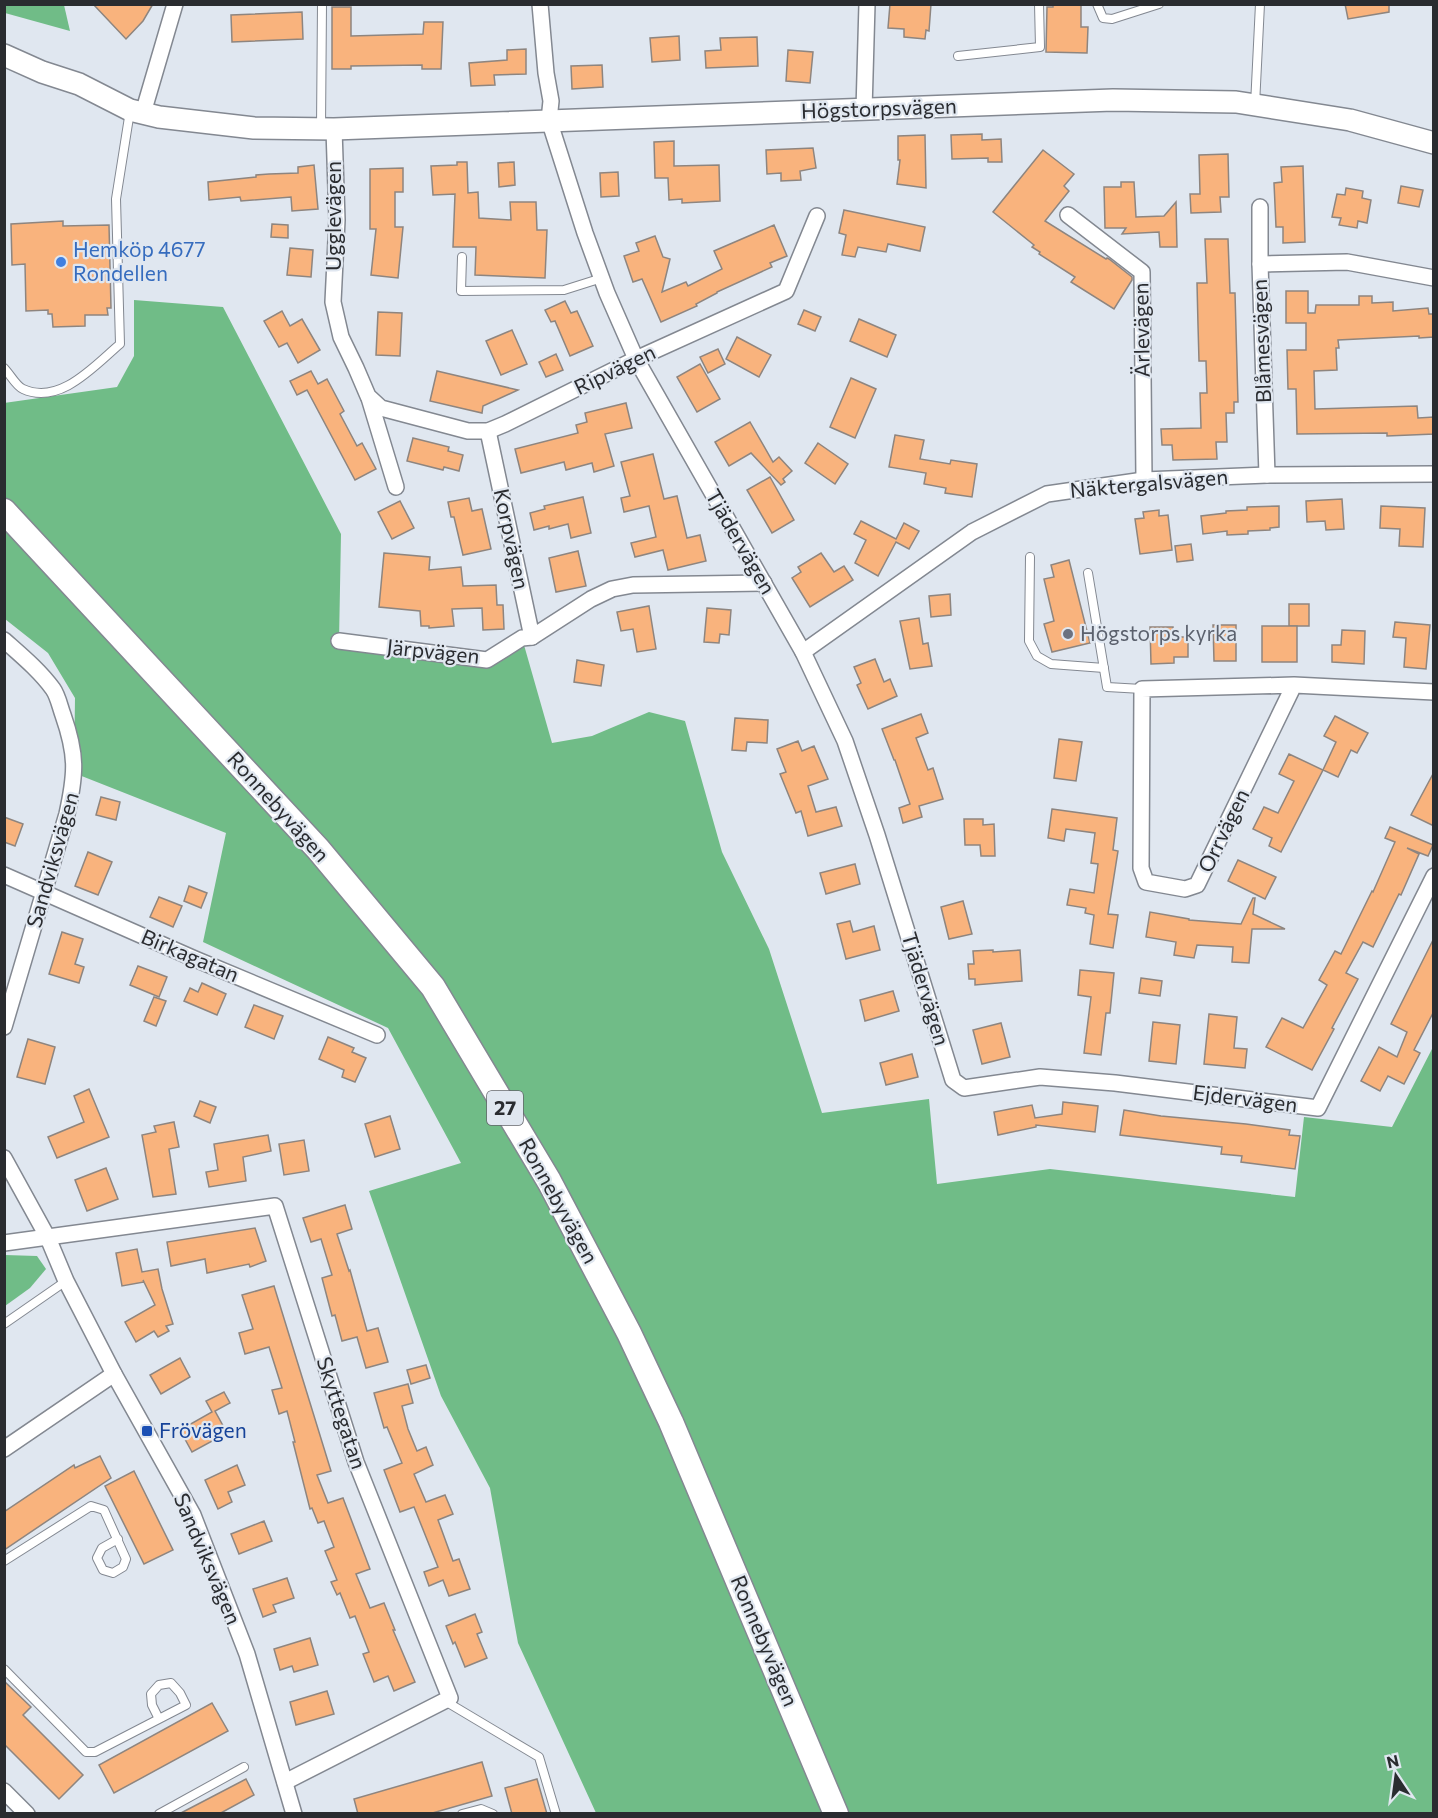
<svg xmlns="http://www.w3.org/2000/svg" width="1438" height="1818" font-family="Commissioner,sans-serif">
<rect width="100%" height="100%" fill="#e0e7f0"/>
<g fill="#70bc87">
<path d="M4,5H64L70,31L5,13Z"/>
<path d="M134,300L223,307L341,534L339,641L487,660L522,638L552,743L592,736L649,712L685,721L722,852L769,949L822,1113L929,1099L937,1184L1050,1169L1295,1197L1304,1117L1392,1127L1433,1047V1813H596L518,1643L490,1488L441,1396L369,1191L461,1163L388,1028L203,942L226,833L74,773L75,698L48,653L5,619L4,403L117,387L134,356Z"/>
<path d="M5,1255L37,1256L46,1269L30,1288L5,1306Z"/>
</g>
<g fill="#f9b37d" stroke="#8e857f" stroke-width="1.5">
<path d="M93,4H153L143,21L126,39Z"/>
<path d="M890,4H931L929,31L926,30L925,39L904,37V29L888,28Z"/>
<path d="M1053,4H1081V27H1088L1087,53L1046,52L1047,7H1053Z"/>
<path d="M1345,4H1389V12L1348,19Z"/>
<path d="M332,7H351V36L423,34L424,22H443L441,69H422V65L351,66V69H332Z"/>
<path d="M302,12L303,39L232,42L231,15Z"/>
<path d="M679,36L680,60L652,62L650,38Z"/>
<path d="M757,37L758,66L706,68L705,51L721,50L720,38Z"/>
<path d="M526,49V74L494,75L495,85L471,86L469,63L507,60V50Z"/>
<path d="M788,50L813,52L810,83L786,81Z"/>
<path d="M602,65L603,87L572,89L571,66Z"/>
<path d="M982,134V140L1001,139L1002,162H988V158L952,159L951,135Z"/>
<path d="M925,135L926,188L897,184L900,160H898V136Z"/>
<path d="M674,141V166L719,165L720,201L682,203V199L669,200L668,178H655L654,142Z"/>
<path d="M813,148L816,168L800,171L801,180L781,181V173L767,174L766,150Z"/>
<path d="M1043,150L1074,174L1064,186L1069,191L1045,221L1106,259L1107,258L1109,259L1132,277V280L1114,309L1071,282L1075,277L1039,254L1040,252L1032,247L1034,245L993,212Z"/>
<path d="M1228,154L1229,197H1220L1221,212L1191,213L1190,194H1200L1199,155Z"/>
<path d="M457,162H467L468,193L478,192L479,218L511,220L510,202H536L537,230H547L545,278L475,275L476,247H453L455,194L433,195L431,166L457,165Z"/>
<path d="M514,162L515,185L499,187L498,163Z"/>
<path d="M314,165L318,209L292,211L291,197L241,201L240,197L209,200L208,182L256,177V175L269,174L298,173V167Z"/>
<path d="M1303,166L1305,242L1283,243V227H1276L1274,183L1282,182L1281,167Z"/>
<path d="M403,168V192H395V227H403L398,278L371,275L376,229H370V169Z"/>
<path d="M618,172L619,196L601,197L600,173Z"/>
<path d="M1121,182H1134L1136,217L1164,216L1176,202L1177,247H1160L1159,232L1122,234L1126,228H1105L1104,187H1121Z"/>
<path d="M1401,186L1423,190L1419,207L1398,203Z"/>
<path d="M1346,188L1363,191L1362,198L1371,200L1367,223L1358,221L1357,228L1339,225L1341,218L1332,217L1337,194L1345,195Z"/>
<path d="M844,210L925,227L920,251L888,244L886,252L858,247L855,257L842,255L846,235L839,233Z"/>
<path d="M63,221V226L109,225L111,308H107L108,315H85V326L53,327L52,314H48V310L26,311L25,264L12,265L11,224Z"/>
<path d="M272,224L288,225V238L271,237Z"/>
<path d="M774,225L787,256L770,263L772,267L717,292V293L696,304L697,306L661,322L642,279L633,282L624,256L639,251L636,243L655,236L663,257L670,259L662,292L686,282L688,286L722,269L714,251Z"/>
<path d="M1205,239H1228L1230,293H1235L1238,402H1234V413H1226L1227,442H1216L1217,459L1173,460L1172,445H1162L1161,429L1201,428L1200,393H1207L1206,361H1199L1198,325L1197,283H1207Z"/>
<path d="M290,248L313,250L311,277L287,275Z"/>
<path d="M1286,291H1308V313H1315L1316,305H1359V296H1372V303L1393,302V311L1428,308L1429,314H1434V337L1419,338V336L1338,340L1339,348H1336L1337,370L1314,371L1315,409L1417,406L1418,418L1434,417V434L1387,436V433L1297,434L1296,389H1288L1287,350H1306V323H1286Z"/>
<path d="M565,301L571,313L577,311L593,346L570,356L555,321L551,322L545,310Z"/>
<path d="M804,310L821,317L815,331L798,324Z"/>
<path d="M282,311L290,326L302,319L320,350L298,363L287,343L279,347L264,321Z"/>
<path d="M378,312L402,313L400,356L376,355Z"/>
<path d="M859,319L896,335L887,357L850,341Z"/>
<path d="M512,330L527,364L501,375L486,341Z"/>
<path d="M737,337L771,355L759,377L726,359Z"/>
<path d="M718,349L725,364L708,373L700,357Z"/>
<path d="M556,354L563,370L546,377L539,362Z"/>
<path d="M700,364L720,399L697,412L677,377Z"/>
<path d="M311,371L318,384L327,379L344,411L340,414L357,446L362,443L376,469L355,480L307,390L297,395L290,381Z"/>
<path d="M437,371L518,390L483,406L482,413L430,401Z"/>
<path d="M851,378L876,389L855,438L830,427Z"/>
<path d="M626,403L632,428L605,434L614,466L594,472L592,463L566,470L564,462L521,473L515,449L578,433L576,425L587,422L585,413Z"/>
<path d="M750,422L773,462L779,457L792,471L783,479L785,482L781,485L751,453L729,466L715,442Z"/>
<path d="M895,435L924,440L920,459L950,464L951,460L977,464L972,497L945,493L946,488L924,484L926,473L889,467Z"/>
<path d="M413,438L449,447L448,451L463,455L459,471L444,467L443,470L407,461Z"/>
<path d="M818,443L848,464L835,484L805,463Z"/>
<path d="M653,454L664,499L677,496L687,538L700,535L706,561L668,570L663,550L635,557L631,543L656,537L649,506L624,512L621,498L630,496L621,462Z"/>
<path d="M770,477L794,520L772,533L747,490Z"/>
<path d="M583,497L591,533L571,538L568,524L549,529V526L534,530L530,513L545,509L544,506Z"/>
<path d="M469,498L472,511L482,509L491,549L463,555L454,517H451L448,502Z"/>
<path d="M1342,499L1344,529L1326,530L1325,521L1307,522L1306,501Z"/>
<path d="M400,501L414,528L392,539L378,512Z"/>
<path d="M1279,506V527L1270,528V530L1248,531V534L1227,535V531L1203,534L1201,516L1226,513V511L1247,510V507Z"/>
<path d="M1381,506L1425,508L1423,547L1399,546L1400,529L1380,528Z"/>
<path d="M1159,510V516L1168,515L1172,550L1140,554L1135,519L1144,518L1143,512Z"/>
<path d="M861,521L896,539L904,523L919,531L909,549L896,542L878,576L855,563L866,540L854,534Z"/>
<path d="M1191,544L1193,560L1177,562L1175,546Z"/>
<path d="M578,551L586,586L556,592L549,558Z"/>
<path d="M384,553L430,557L429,570L461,567L463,586L496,585L497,605H503L504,629L483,630L482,608L452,609L454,626L429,628V626H421L420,611L379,607Z"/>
<path d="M821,553L834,572L844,566L853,580L810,607L792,578L801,572L798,567Z"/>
<path d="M1069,560L1090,643L1052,652L1044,624L1054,621L1044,579L1054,577L1051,565Z"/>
<path d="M950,594L951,615L931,617L929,596Z"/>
<rect x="1289" y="604" width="20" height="22"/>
<path d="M649,606L656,649L637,652L633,629L621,631L617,612Z"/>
<path d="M707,608L731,610L729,635L720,634L719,643L704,642Z"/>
<path d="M919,618L923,644L928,643L932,666L910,669L900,621Z"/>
<path d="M1395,622L1430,625L1426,669L1404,667L1406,638L1393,637Z"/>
<path d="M1213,625H1236V661H1214Z"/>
<rect x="1262" y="626" width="35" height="36"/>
<path d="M1150,627H1173V637H1188V657H1174V663L1151,664Z"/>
<path d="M1342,630L1365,631L1364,664L1332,662V645H1341Z"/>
<path d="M875,659L884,682L890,679L897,696L868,709L857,685L861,683L854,667Z"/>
<path d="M577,660L604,665L601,686L574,682Z"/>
<path d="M921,714L928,733L916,738L928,770L933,768L943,799L919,806L922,817L903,823L899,808L910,804L895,760H894L882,729Z"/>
<path d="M1335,716L1368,733L1357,753L1351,750L1338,777L1323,770L1336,742L1324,736Z"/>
<path d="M735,718L768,720L767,743L747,742L746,751L732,750Z"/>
<path d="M1059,739L1082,742L1076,781L1054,778Z"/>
<path d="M798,741L802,751L814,746L828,779L808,786L816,812L836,807L842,826L808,836L801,811L796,813L780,774L786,772L777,749Z"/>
<path d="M1289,754L1323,770L1281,852L1269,846L1272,838L1253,829L1264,807L1278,813L1294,781L1279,774Z"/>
<path d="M1434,772V826L1411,815Z"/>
<path d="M101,797L120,802L116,820L96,815Z"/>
<path d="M1052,809L1117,818L1113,850L1118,851L1108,914L1118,915L1113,948L1090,944L1094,915L1085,913L1086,908L1067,905L1070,889L1094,893L1098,864L1091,863L1095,833L1066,829L1064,841L1048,838Z"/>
<path d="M4,817L23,824L15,846L4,842Z"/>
<path d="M964,819H983V825L994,824L995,856H981L980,845H965Z"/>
<path d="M1390,827L1433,845L1428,856L1407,848L1419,854L1401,895L1399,894L1373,947L1363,942L1346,973L1358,979L1332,1028L1334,1029L1312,1070L1266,1047L1282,1018L1303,1028L1327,985L1319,980L1335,951L1341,954L1372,891L1373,892L1395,842L1385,838Z"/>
<path d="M88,852L112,862L98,895L75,886Z"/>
<path d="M1238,860L1276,877L1265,899L1228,881Z"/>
<path d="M855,864L860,884L826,894L820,873Z"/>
<path d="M189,886L207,893L201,908L184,901Z"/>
<path d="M159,897L182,906L173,927L150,917Z"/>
<path d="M1253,898H1255L1253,914L1285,929H1252L1249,963L1232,962L1233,947L1197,945L1194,958L1174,955L1176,942L1146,937L1150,912L1189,919V920L1241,924Z"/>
<path d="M963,901L972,934L949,939L941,907Z"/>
<path d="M850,921L853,932L874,926L880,950L846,959L837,924Z"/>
<path d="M62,932L83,939L75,964L84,967L79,983L49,974Z"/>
<path d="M1434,938V1011L1414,1050L1420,1053L1404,1084L1388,1076L1380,1091L1361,1081L1379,1047L1397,1057L1407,1032L1391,1024Z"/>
<path d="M993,950V952L1020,950L1022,981L975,985V979H969L968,964H974L973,951Z"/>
<path d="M138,966L167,977L159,997L130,985Z"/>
<path d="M1080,970L1114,973L1110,1013H1106L1101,1055L1084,1053L1091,997L1078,995Z"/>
<path d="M1141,978L1162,981L1160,996L1139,993Z"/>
<path d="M202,983L226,994L217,1015L184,1001L190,988L198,992Z"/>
<path d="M893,991L899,1011L865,1021L860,1000Z"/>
<path d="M154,997L166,1001L156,1026L144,1021Z"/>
<path d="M254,1005L283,1016L274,1039L245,1027Z"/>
<path d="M1209,1014L1237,1017L1234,1048L1247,1049L1245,1068L1204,1064Z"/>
<path d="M1153,1022L1180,1025L1176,1064L1149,1061Z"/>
<path d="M1001,1023L1010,1057L982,1064L973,1030Z"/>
<path d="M328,1037L354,1048L352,1052L366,1058L355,1082L342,1077L344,1070L319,1059Z"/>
<path d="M28,1039L55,1047L45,1084L17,1077Z"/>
<path d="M912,1054L918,1077L886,1085L880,1063Z"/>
<path d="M89,1089L109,1137L57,1158L48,1137L84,1122L74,1096Z"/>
<path d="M200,1101L216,1107L210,1123L194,1116Z"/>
<path d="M1063,1102L1098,1106L1095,1132L1036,1125V1127L998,1135L994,1112L1032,1105L1035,1118L1062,1114Z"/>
<path d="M1124,1110L1161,1116L1246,1124L1290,1130L1289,1135L1300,1136L1295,1169L1241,1162L1242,1156L1221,1154L1222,1147L1120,1135Z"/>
<path d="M390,1116L400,1149L375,1157L365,1124Z"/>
<path d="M174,1122L179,1147L169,1149L176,1194L153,1197L142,1135L156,1132L154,1126Z"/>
<path d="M268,1135L271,1151L243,1157L246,1181L209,1187L206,1172L218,1170L214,1144Z"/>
<path d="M304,1140L309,1171L284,1175L279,1144Z"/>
<path d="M106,1168L118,1199L87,1211L75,1180Z"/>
<path d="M345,1205L352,1229L337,1234L349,1271L350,1270L367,1331L378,1328L388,1362L366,1368L357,1337L342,1341L335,1315L332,1316L322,1278L332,1275L321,1239L311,1242L303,1218Z"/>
<path d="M255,1228L266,1261L250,1267L249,1264L207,1273L205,1259L171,1266L167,1242Z"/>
<path d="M137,1249L142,1272L158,1269L162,1289L173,1324L166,1326L169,1331L158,1337L154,1331L136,1342L125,1322L155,1305L143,1280L144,1282L122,1286L116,1253Z"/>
<path d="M274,1286L331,1471L317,1475L328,1503L343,1498L370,1569L356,1574L370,1608L384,1603L395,1630H393L415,1682L394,1691L388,1676L374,1682L363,1654L369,1652L355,1616L350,1618L340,1593L337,1595L331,1582L337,1580L325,1551L334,1547L324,1521L318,1523L312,1508L310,1509L293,1442H295L287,1411L279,1414L272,1390L282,1388L269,1347L245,1354L239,1333L253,1329L242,1295Z"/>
<path d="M180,1358L190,1377L161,1394L150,1375Z"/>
<path d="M426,1365L430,1378L411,1384L407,1370Z"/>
<path d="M408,1384L413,1403L402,1406L408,1429L417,1451L426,1447L433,1465L414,1474L426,1502L445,1495L453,1514L438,1520L453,1561L459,1559L470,1589L449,1596L443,1580L429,1586L424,1572L438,1567L414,1507L400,1512L384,1470L402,1463L387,1427L384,1428L374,1393Z"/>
<path d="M224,1392L230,1403L215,1411L227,1433L192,1452L180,1430L212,1412L206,1401Z"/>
<path d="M100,1456L111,1478L4,1550V1512L74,1465L75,1468Z"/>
<path d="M237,1465L245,1485L228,1492L232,1502L218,1509L205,1480Z"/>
<path d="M134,1471L173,1550L144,1564L105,1486Z"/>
<path d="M264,1521L272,1541L239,1554L231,1534Z"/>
<path d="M287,1578L294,1598L273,1605L276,1612L263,1617L253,1589Z"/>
<path d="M475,1614L482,1632L477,1634L487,1658L465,1667L455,1642L453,1644L446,1626Z"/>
<path d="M310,1638L318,1665L294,1672L292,1666L280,1670L274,1649Z"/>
<path d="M4,1681L31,1707L23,1715L83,1775L59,1799L4,1744Z"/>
<path d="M327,1691L334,1714L296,1725L290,1702Z"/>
<path d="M212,1703L228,1731L114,1793L99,1765Z"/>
<path d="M482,1762L492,1796L429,1814H358L354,1799Z"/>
<path d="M246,1779L254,1795L219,1814H179Z"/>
<path d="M537,1779L547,1814H512L505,1788Z"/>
</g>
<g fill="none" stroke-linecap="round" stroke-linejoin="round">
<defs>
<g id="lane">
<path d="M1097,4L1103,18L1112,19L1159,4"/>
<path d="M958,56L1040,47L1039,4"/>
<path d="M1255,105L1260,4"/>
<path d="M321,127L322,4"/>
<path d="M462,257L461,291L564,290L602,278"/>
<path d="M4,368C10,374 16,386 23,389C60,406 95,365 120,344L116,199L130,111"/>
<path d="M1030,557L1029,641L1037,656L1051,664L1104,668"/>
<path d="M1088,573L1107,687L1142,689"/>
<path d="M4,1324L66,1281"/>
<path d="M4,1561L91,1506L104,1510L126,1559L123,1567L113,1573L103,1570L97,1558L102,1548L118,1539"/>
<path d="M4,1669L86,1752H95L186,1705L180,1693L171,1683L159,1685L151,1694L152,1705L159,1719"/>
<path d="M445,1701L539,1757L556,1814"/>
<path d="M159,1814L244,1767"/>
<path d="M462,1814L481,1809L493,1814"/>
</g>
<g id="street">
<path d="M540,4L546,73L551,101L549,120L585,233L607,293L636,359L803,652L845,741L877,835L953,1080L964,1088L1040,1077L1115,1083L1318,1108L1434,876"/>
<path d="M864,110L867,4"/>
<path d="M143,113L175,4"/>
<path d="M334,129L337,220L333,302L341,337L356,368L368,396L381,408L468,431H488L505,424L636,359L786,291L817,216"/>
<path d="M1260,207V264L1267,475"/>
<path d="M1068,215L1142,272L1144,480"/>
<path d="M1260,264L1347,262L1434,278"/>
<path d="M369,398L396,487"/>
<path d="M532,637L591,599L612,589L633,585L764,583"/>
<path d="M4,640C22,656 40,671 53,689C58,696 60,707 63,715C77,755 76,773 67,814L4,1027"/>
<path d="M339,641L487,660L522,638L532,637L488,431"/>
<path d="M803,652L972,532L1047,494L1144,480L1267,475L1434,474"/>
<path d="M1294,685L1197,885L1185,889L1146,882L1141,868L1142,689L1294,685L1434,692"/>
<path d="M4,875L195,959L377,1035"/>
<path d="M4,1158L48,1238L66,1281L114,1374L193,1515L247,1654L294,1814"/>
<path d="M4,1243L275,1206L356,1462L450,1698L285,1782"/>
<path d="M4,1449L114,1374"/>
<path d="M4,1791L27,1814"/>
</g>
<path id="secondary" d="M4,55L42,72L79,84L130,110L159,117L254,128L334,129L1113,100L1236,102L1350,120L1434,143"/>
<path id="primary" d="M4,511L318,849L433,987L549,1181L629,1333L671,1422L836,1814"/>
</defs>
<use href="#lane" stroke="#838891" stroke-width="10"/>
<use href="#street" stroke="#838891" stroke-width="18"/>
<use href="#secondary" stroke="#838891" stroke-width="24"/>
<use href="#primary" stroke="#838891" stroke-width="27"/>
<use href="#lane" stroke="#fff" stroke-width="8"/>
<use href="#street" stroke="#fff" stroke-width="15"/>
<use href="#secondary" stroke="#fff" stroke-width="21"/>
<use href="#primary" stroke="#fff" stroke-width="24"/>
</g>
<circle fill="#3f7fe0" stroke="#e0e7f0" stroke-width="2" cx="61" cy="262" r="6"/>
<circle fill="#6b7280" stroke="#e0e7f0" stroke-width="2" cx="1068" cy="634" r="6"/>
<rect fill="#1a4fb4" stroke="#e0e7f0" stroke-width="2" x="141" y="1425" width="12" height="12" rx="3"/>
<g text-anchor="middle" stroke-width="4.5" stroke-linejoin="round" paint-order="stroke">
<rect fill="#e0e7f0" stroke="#61646a" stroke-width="1.5" x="487" y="1091" width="36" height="34" rx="4.5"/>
<g font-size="20" font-weight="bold" fill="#2a2c30">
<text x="505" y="1115">27</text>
</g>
<g font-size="21" fill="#2a2c30" stroke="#e0e7f0">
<text transform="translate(879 109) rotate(-2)" y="7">Högstorpsvägen</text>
<text transform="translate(334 216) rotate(-90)" y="7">Ugglevägen</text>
<text transform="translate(1142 330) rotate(-91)" y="7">Ärlevägen</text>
<text transform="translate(1262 341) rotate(-92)" y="7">Blåmesvägen</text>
<text transform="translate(615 370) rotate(-26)" y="7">Ripvägen</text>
<text transform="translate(1149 484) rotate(-5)" y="7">Näktergalsvägen</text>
<text transform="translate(511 539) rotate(78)" y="7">Korpvägen</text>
<text transform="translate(740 542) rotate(60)" y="7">Tjädervägen</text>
<text transform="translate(433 652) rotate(6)" y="7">Järpvägen</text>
<text transform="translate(278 807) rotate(48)" y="7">Ronnebyvägen</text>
<text transform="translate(1224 831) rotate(-64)" y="7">Orrvägen</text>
<text transform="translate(53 860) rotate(-74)" y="7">Sandviksvägen</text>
<text transform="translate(190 956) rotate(23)" y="7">Birkagatan</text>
<text transform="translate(925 989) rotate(73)" y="7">Tjädervägen</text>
<text transform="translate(1245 1099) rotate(7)" y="7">Ejdervägen</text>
<text transform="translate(558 1201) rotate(61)" y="7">Ronnebyvägen</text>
<text transform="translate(341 1413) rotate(72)" y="7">Skyttegatan</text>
<text transform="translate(207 1559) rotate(67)" y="7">Sandviksvägen</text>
<text transform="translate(764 1641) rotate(67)" y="7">Ronnebyvägen</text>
</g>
<g font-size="21" fill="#366cbe" stroke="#e0e7f0" text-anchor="start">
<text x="73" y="257">Hemköp 4677<tspan x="73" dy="24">Rondellen</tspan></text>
</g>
<g font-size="21" fill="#5b616d" stroke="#e0e7f0" text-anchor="start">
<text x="1080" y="641">Högstorps kyrka</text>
</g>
<g font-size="21" fill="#164399" stroke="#e0e7f0" text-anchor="start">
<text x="159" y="1438">Frövägen</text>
</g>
</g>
<rect width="1438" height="1818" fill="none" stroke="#2a2c30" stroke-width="12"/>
<g transform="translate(1396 1776) rotate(347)" stroke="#e0e7f0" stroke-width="4.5" paint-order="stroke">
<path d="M0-4.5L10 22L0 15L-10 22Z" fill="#2a2c30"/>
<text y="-9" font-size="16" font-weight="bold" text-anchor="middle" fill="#2a2c30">N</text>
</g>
</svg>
